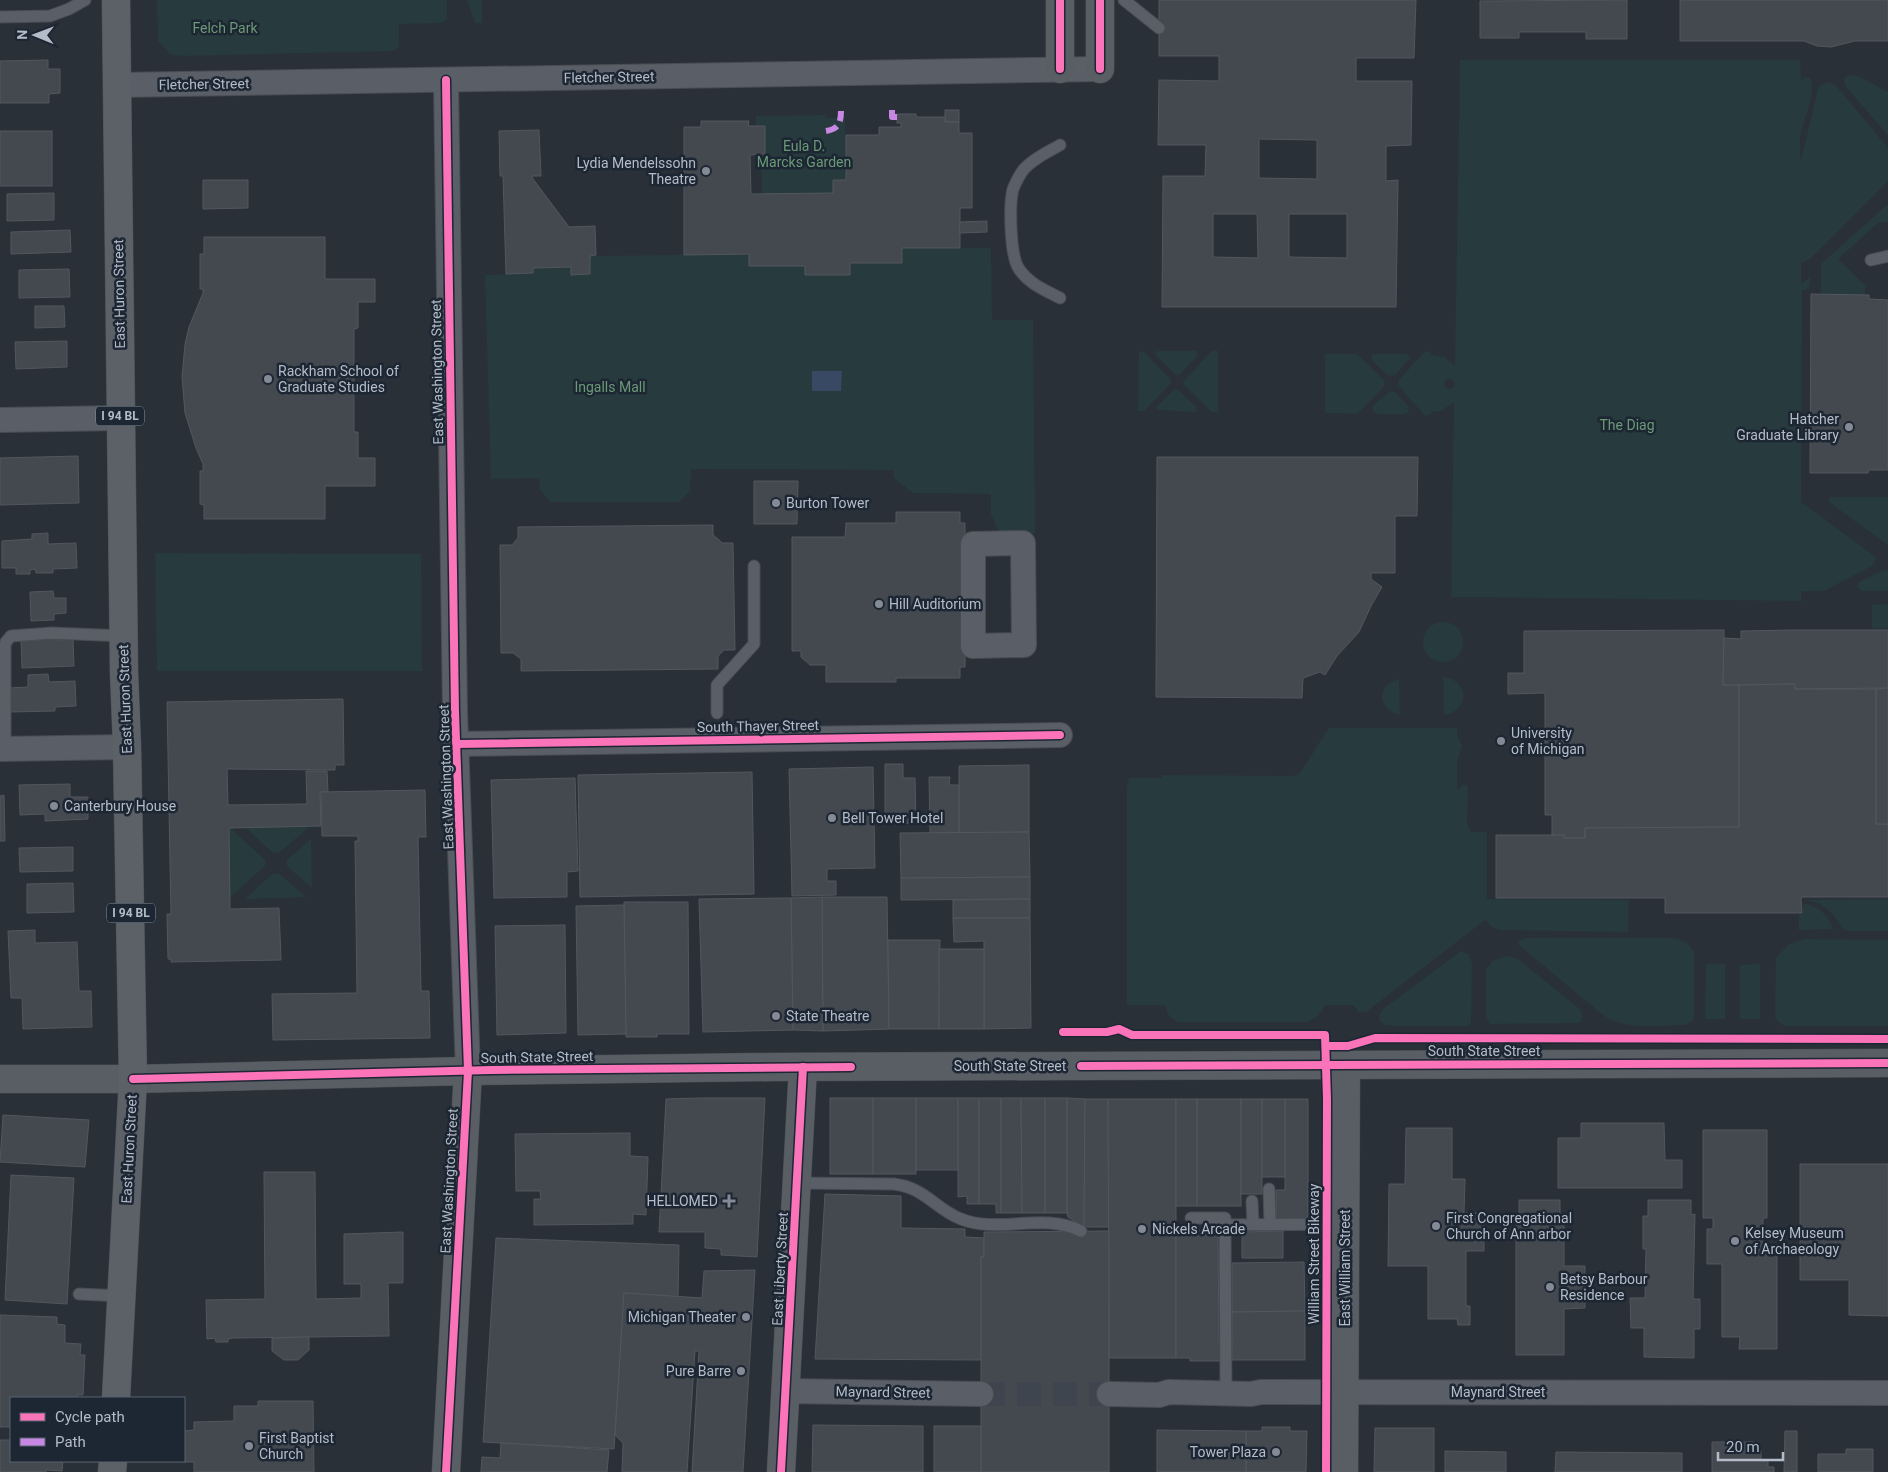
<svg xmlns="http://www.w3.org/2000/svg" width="1888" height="1472" font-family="Roboto,sans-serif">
<rect width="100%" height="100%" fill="#2a3038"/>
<g fill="#273a3e" fill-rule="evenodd">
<path d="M157,0H447V19L442,23L399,24V47L393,51L181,56L170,54L158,41Z"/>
<path d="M467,0H482V23H475Z"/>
<path d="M1460,60H1800L1801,80L1806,77L1810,78C1817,89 1804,119 1801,133C1799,141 1800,152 1801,161L1818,89L1820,85L1829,82L1838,88L1888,148V181L1810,259L1801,263V285L1811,276L1809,288L1802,291L1801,502L1873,555L1876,559L1872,566L1824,591H1801V601L1451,597L1454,402L1441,411L1431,412V414L1425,416L1398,385L1399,380L1425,351L1431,353V355L1444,357L1455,366ZM1449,378L1455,382L1454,387L1451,389L1446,388L1444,385L1445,380Z"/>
<path d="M1849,75L1858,76L1888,92V135L1846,87L1844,79Z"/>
<path d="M825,115L826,118H845L846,180H833V193L762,194L761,155L765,154V126H756V116Z"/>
<path d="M1888,204V222H1879L1838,259L1865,285V295H1821V264Z"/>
<path d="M902,248H991L992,320H1033L1035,533H999L991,514V494L913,493L894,478V470L691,469L690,491L679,502H551L540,490L539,478L491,479L485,275L533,273V268L571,267V275L590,274V256L749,254V266H805V275L850,263H902Z"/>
<path d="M1139,351L1144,352L1170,379L1171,383L1144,411H1138Z"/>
<path d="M1158,351H1196L1198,355L1180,374L1176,375L1155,354Z"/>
<path d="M1212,351H1218V412H1212L1184,385L1183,382Z"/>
<path d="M1325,354H1357L1384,380L1385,383L1383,388L1357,414L1325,413Z"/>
<path d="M1375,354H1407L1410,358L1395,375L1390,376L1386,374L1372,360V355Z"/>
<path d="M1177,389L1197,408L1196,412L1157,410V407L1174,390Z"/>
<path d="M1390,391L1395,392L1409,407L1408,412L1405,414H1378L1373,411V406Z"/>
<path d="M1831,497H1888V545L1829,502V498Z"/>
<path d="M155,553L421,554L422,671H157Z"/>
<path d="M1888,570V591H1861L1857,586L1859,582L1882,571Z"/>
<path d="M1888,604V628H1872V605Z"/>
<circle cx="1443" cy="642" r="20"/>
<path d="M1443,677C1470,680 1470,711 1444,715Z"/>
<path d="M1399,679L1400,715C1377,710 1376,684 1399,679Z"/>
<path d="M1329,728H1457V736L1462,745L1457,762V791L1463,785H1466L1468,788L1467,824L1471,832H1487V899L1629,900L1628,932L1500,930L1492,927L1485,920L1366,1012H1359L1353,1005H1326L1318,1016L1308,1022H1179C1170,1019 1167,1014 1165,1005H1127V787L1129,778H1162V775L1294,776L1300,773Z"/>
<path d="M227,825L265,860V866L228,899Z"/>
<path d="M310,826L280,852L273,853L245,827Z"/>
<path d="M311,839L312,888L287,866V860Z"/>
<path d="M272,874H280L306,897L245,899Z"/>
<path d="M1888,899V931H1848C1842,929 1841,925 1837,920C1829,908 1818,901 1803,900Z"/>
<path d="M1805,904C1819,906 1829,916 1833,929L1799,930V914H1803V905Z"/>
<path d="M1525,938H1671C1681,939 1690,943 1694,953V1018L1692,1021L1685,1025C1660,1025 1624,1031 1603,1015L1520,946L1518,942Z"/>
<path d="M1804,939L1888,940V1026H1785L1778,1022L1775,1017L1776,958L1788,945Z"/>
<path d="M1461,951L1468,954L1472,963L1471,1024L1467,1026H1393L1385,1025L1380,1021L1379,1016L1383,1009Z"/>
<path d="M1506,956L1518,959L1581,1010L1582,1017L1580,1023L1490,1024L1486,1016V970L1492,961Z"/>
<path d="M1706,964H1725V1019H1705Z"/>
<path d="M1760,964V1019H1740V965Z"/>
</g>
<path fill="#384963" d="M812,371H842L841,391H812Z"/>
<g fill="#444950" stroke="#52575f" fill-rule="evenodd">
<path d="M1159,0H1416L1414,58H1356V81H1412L1411,145L1386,146V181L1398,180L1396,307H1162L1163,176H1205L1206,145H1158L1159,80L1219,81V56H1159ZM1259,139L1317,140V179L1259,178ZM1213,214H1257L1258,258L1213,257ZM1289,214H1347V258L1289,257Z"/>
<path d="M1627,0V39H1586V32H1519V38H1480V1Z"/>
<path d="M1680,0H1888V41H1855L1831,47L1817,46L1804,41H1680Z"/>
<path d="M48,60V69H60V93L49,94V103H0V61Z"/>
<rect x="945" y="110" width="14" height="12"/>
<path d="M897,114H916V117H945V122H959V133H972V208H960V248H902V263H850V275H805V266H749V254L684,255V127H701V121H749L748,126H765V154L750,155L751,194L833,193V180H846V135H879V127H901V123H897Z"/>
<path d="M539,130L541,176H532L533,179L569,227L595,226L596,255L590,256V274L571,275V267L533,268V273L506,274L503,176H500L499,131Z"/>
<rect x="0" y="131" width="52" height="55"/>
<path d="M203,180H248V208L203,209Z"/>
<path d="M54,193V220L7,221V194Z"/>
<path d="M987,221V232L959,233L960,222Z"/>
<path d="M70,230L71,252L11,254V232Z"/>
<path d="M204,237H325V279H375V302H358V328L354,329V432H358V458H375V486H325V519H204V505L200,504V471H203V464L196,448L185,413L182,377L185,344L189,327L203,293V289H200V254H204Z"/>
<path d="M69,269L70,297L19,298V270Z"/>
<path d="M1811,294L1869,295V299L1888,300V470H1869L1868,473H1810Z"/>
<path d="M35,306H64L65,327L35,328Z"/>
<path d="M67,341V367L16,369L15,342Z"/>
<path d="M78,456L79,503L0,505V458Z"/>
<path d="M1157,457H1418L1417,516H1395V573H1371V579L1382,587L1371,606L1359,632L1337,656L1325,675L1320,672L1303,678L1302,698L1156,697Z"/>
<path d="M754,481H798L797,524H754Z"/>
<path d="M896,512H960V523H965V667H960V678H896V682H826V665H810L801,657V651H792V537H845L846,523H896Z"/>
<path d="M713,525V535L718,539L722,543H733L735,650H724L718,656V669L521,671V659L513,653H501L500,545H512L518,538V527Z"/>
<path d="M48,533V544L76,543L77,568L53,569V573H36L35,569L30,570V574H16V568H2V541L32,539V534Z"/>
<path d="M53,591L54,598H66V613L54,614V620L31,621L30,592Z"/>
<path d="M1724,630L1723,685H1739V827L1585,828V838H1564V835H1552V815H1545V693L1508,694V673H1524V631Z"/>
<path d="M1795,630H1888V688L1795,689V684L1723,685L1724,638L1741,639V631Z"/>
<path d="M42,636H57L58,640L73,639L74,666L22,668L21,641L42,640Z"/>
<path d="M48,674L49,682L75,681L76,706L55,707V711L10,712L9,688L28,687V675Z"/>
<path d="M1795,684V689H1876V824H1888V897H1801L1802,913H1665V898H1496V835H1564V838H1585V828L1739,827V685Z"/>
<path d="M1888,688V824H1876V689Z"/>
<path d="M343,699L344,765H335V770L227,769L228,805L307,804L306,771H327L328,792H320L321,826L229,828L230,909L279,908L281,960L171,962V959H168L167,914H171L167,702Z"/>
<path d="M885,764H903V778H915L916,823L885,824Z"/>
<path d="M1029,765V832L959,833V766Z"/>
<path d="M873,767L875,868L827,869V881H836V895L792,896L789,769Z"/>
<path d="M752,772L754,894L580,897L578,775Z"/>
<path d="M929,777H950L949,785H959V833H930Z"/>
<path d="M575,778L578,871L567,872V897L494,898L491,780Z"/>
<path d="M70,784V797H88V819L45,821V814L20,815L19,785Z"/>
<path d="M425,790L426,837H418L421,991H429L430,1038L273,1040L272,994L357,993L355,841H358V836H322L321,792Z"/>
<path d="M4,795L5,841H0V796Z"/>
<path d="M1029,832L1030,877L901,878L900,833Z"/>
<path d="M73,847V871L20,872L19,848Z"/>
<path d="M1030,877V899L901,900V878Z"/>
<path d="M73,883L74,912L27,913V884Z"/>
<path d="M822,897H887L889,1029L823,1031Z"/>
<path d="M822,897L823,1031L793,1030L791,898Z"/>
<path d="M791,898L793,1030L703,1032L699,899Z"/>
<path d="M1030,899V918H953V900Z"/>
<path d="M624,902H688L689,1034H657V1037H626Z"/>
<path d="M624,905L626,1034L578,1035L576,906Z"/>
<path d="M953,918H1030L1031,1028L984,1029V941L954,942Z"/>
<path d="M565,925L566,1033L497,1035L495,926Z"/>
<path d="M35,930V943L77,942L79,991H91L92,1027L23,1029L22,998H11L8,931Z"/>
<path d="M888,940H940L939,1029H889Z"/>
<rect x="939" y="949" width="45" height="80"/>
<path d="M700,1098H765L757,1257L721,1255V1249L705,1248V1232H659L666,1099Z"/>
<rect x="830" y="1098" width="43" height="76"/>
<rect x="873" y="1098" width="43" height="76"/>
<rect x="916" y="1098" width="42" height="72"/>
<path d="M958,1098H979V1204H967V1196L958,1197Z"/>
<path d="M979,1098H1001V1213H996V1204H979Z"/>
<path d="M1001,1098H1021L1022,1213H1001Z"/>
<path d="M1021,1098H1045V1213H1022Z"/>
<rect x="1045" y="1098" width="22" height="115"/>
<path d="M1067,1098L1085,1099L1084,1227L1068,1217L1067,1213Z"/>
<path d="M1085,1099H1108L1109,1227H1084Z"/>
<path d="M1108,1099H1176V1358H1109Z"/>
<rect x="1176" y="1099" width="21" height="107"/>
<rect x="1197" y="1099" width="44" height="107"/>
<rect x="1241" y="1099" width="21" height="95"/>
<rect x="1262" y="1099" width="23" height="78"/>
<path d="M1285,1099H1308V1219H1276V1190H1285Z"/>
<path d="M3,1115L89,1120L85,1167L0,1162Z"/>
<path d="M1581,1123H1664L1665,1160H1682V1188H1558V1138H1581Z"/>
<path d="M1406,1128H1452V1179H1465L1464,1213H1484V1251H1466V1306H1470V1325H1458L1457,1319H1428V1266H1388L1389,1184H1405Z"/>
<path d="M1703,1130H1767V1218H1763V1254H1777V1349H1739L1740,1337H1722V1264H1707V1229H1713V1218H1703Z"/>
<path d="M630,1133V1156L648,1157L646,1215L633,1214V1224L534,1225V1199H541L540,1191H516L515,1134Z"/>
<path d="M1800,1164H1888V1316L1849,1315V1280H1800Z"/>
<path d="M264,1172H315L316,1299L361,1298V1284H344V1234L403,1232V1283H388L389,1336L233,1338L228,1339V1342H216L215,1338L207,1339L206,1300L265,1299Z"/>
<path d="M11,1175L74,1178L67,1304L5,1300Z"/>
<path d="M825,1194L901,1196V1228L965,1229V1237L984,1238V1257H981V1360L815,1359Z"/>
<path d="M1519,1200H1560V1214H1564V1266H1585V1308L1564,1309V1355H1516V1214H1519Z"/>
<path d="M1648,1200H1691V1215L1695,1214L1693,1299H1700V1329H1694V1358L1644,1357V1328H1631L1630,1298H1645L1646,1249H1643V1216H1648Z"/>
<path d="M1176,1230H1218L1219,1341H1221V1361H1190V1358H1176Z"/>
<path d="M1109,1231V1472H981V1257H984V1232Z"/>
<path d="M1283,1231V1258H1242V1232Z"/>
<path d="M496,1238L679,1245L678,1297L624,1293L614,1449L483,1442Z"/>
<path d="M1304,1262L1305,1311L1232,1312V1263Z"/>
<path d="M755,1270L743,1472H692L699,1351H695L687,1472H622L623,1443L615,1435L624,1293L702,1298L704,1271Z"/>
<path d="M1305,1311V1360H1232V1312Z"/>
<path d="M0,1315L57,1317V1324L65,1325V1343L81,1344L80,1355H85L83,1395H77V1398H11V1427H0Z"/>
<path d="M309,1337V1350L298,1360H284L272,1351V1338Z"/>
<path d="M258,1401H313L314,1472H194V1462H183L184,1431L194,1430V1422L234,1421V1406H258Z"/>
<path d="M813,1425L923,1426V1472H812Z"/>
<rect x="934" y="1426" width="47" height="46"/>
<path d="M1262,1427H1290V1431H1307L1306,1472H1246V1431H1262Z"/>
<path d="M1375,1428H1434V1472H1374Z"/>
<path d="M1157,1430L1246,1431V1472H1157Z"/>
<path d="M1785,1431H1797V1472H1784Z"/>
<path d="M0,1440H11V1461H63L62,1471L46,1470V1472H0Z"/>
<path d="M1712,1442H1753V1451H1761V1460H1768V1467H1774V1472H1712Z"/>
<path d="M501,1443L609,1450L607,1472H481L482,1457L500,1458Z"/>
<path d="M1846,1449H1873V1472H1818V1454H1846Z"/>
<path d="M1445,1451L1506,1452V1472H1445Z"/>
<path d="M1556,1452L1682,1453V1472H1555Z"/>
</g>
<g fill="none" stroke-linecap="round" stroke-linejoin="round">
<path stroke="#3f454e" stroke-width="24" stroke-dasharray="24 12" stroke-linecap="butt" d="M981,1394H1109"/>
<defs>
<g id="lane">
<path d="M1124,0L1159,28"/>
<path d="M0,17L50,16L69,9L85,0"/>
<path d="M1060,145C1048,152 1034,158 1024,169C1020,174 1016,182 1013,189C1009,205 1010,256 1019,269C1029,284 1045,290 1060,298"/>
<path d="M1871,260L1888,256"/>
<path d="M717,713V685L754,644V566"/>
<path d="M5,749V646L6,642L11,636L52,633L124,636"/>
<path d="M796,1183L894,1184C926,1188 935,1209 961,1219C999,1234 1042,1212 1081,1231"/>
<path d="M1269,1189L1270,1225"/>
<path d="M1252,1201L1253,1224"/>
<path d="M1191,1218H1225V1225"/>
<path d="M79,1294L122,1296"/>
<path d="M1226,1393L1225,1225L1345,1224"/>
</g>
<g id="street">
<path d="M446,80L455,712L468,1071"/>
<path d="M118,85L1100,69"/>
<path d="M0,420L120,418"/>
<path d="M1023,543L1024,645L973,646V544Z"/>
<path d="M457,744L1060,735"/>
<path d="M0,749L127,747"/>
<path d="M786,1391L981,1394"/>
<path d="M1109,1394L1159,1395L1169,1392L1251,1394L1261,1392L1888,1393"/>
</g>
<g id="secondary">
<path d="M1060,0V69"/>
<path d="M1100,0V69"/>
<path d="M0,1079H133L468,1071L772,1067L1888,1063"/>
<path d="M446,1472L468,1071"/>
<path d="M781,1472L803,1067"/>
<path d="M1344,1472L1346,1064"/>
</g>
<g id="primary">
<path d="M116,1398L133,1079L127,747L124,672L116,0"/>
<path d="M112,1472L113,1461"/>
</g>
</defs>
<use href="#lane" stroke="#484c53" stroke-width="13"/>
<use href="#street" stroke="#484c53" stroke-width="26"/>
<use href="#secondary" stroke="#484c53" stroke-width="29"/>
<use href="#primary" stroke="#484c55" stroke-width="29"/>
<use href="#lane" stroke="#5a5e66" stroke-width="11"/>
<use href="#street" stroke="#5a5e66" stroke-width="24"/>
<use href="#secondary" stroke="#595d64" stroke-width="28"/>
<use href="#primary" stroke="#5c6168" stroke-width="28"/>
<g stroke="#c787e3" stroke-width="6" stroke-dasharray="12 6" stroke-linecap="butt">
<path d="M892,110V117H897"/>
<path d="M826,131C839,129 841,122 841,111"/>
</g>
<defs>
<g id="cycleway">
<path d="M1060,0V69"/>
<path d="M1100,0V69"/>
<path d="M446,80L455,712L468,1071L446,1472"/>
<path d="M457,744L1060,735"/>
<path d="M1063,1032H1107L1119,1029L1132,1035H1325L1327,1099L1326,1472"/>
<path d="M1326,1046H1348L1375,1038L1888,1039"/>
<path d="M1081,1066L1888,1063"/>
<path d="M133,1079L491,1070L851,1067"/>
<path d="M781,1472L803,1067"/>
</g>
</defs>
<use href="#cycleway" stroke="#1d2633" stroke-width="11"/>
<use href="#cycleway" stroke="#fb73b8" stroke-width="8"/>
</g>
<g fill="#848b96" stroke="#1d2633" stroke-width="2">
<circle cx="706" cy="171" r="5"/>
<circle cx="268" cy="379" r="5"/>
<circle cx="1849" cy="427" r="5"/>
<circle cx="776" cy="503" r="5"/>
<circle cx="879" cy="604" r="5"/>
<circle cx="1501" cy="741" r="5"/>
<circle cx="54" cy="806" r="5"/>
<circle cx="832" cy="818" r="5"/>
<circle cx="776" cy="1016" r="5"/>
<path d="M726.5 1193.5h5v5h5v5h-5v5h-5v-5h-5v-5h5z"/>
<circle cx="1436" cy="1226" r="5"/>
<circle cx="1142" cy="1229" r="5"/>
<circle cx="1735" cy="1241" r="5"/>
<circle cx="1550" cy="1287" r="5"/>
<circle cx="746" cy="1317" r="5"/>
<circle cx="741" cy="1371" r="5"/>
<circle cx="249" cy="1446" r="5"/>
<circle cx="1276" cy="1452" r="5"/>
</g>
<g text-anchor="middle" stroke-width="5" stroke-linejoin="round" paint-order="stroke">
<g fill="#1d2633" stroke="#878f9c" stroke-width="1">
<rect x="96" y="406.5" width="48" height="19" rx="4"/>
<rect x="107" y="903.5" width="48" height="19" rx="4"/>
</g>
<g font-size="12" font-weight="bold" fill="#b4bcc9">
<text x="120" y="420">I 94 BL</text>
<text x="131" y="917">I 94 BL</text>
</g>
<g font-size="14" fill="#6b9a76" stroke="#1d2633">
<text x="225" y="33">Felch Park</text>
<text x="804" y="151">Eula D.<tspan x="804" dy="16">Marcks Garden</tspan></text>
<text x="610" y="392">Ingalls Mall</text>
<text x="1627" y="430">The Diag</text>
</g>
<g font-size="14" fill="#b4bcc9" stroke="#1d2633">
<text transform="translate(609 77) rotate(-1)" y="5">Fletcher Street</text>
<text transform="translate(204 84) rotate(-1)" y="5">Fletcher Street</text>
<text transform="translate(119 294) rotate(-91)" y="5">East Huron Street</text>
<text transform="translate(437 372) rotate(-91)" y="5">East Washington Street</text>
<text transform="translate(125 699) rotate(-92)" y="5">East Huron Street</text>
<text transform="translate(758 726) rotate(-1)" y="5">South Thayer Street</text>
<text transform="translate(446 777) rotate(-92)" y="5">East Washington Street</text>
<text x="1484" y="1056">South State Street</text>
<text transform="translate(537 1057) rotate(-1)" y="5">South State Street</text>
<text x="1010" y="1071">South State Street</text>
<text transform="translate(129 1149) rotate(-87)" y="5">East Huron Street</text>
<text transform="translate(449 1181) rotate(-87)" y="5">East Washington Street</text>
<text transform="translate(1314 1254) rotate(-90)" y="5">William Street Bikeway</text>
<text transform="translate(1345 1268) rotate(-90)" y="5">East William Street</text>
<text transform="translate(780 1269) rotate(-87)" y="5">East Liberty Street</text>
<text transform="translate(883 1392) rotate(1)" y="5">Maynard Street</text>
<text x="1498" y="1397">Maynard Street</text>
</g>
<g font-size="14" fill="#b4bcc9" stroke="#1d2633" text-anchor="start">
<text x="696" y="168" text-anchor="end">Lydia Mendelssohn<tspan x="696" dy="16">Theatre</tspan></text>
<text x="278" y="376">Rackham School of<tspan x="278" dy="16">Graduate Studies</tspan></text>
<text x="1839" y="424" text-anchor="end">Hatcher<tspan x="1839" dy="16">Graduate Library</tspan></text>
<text x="786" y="508">Burton Tower</text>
<text x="889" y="609">Hill Auditorium</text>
<text x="1511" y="738">University<tspan x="1511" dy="16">of Michigan</tspan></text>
<text x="64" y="811">Canterbury House</text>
<text x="842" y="823">Bell Tower Hotel</text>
<text x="786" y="1021">State Theatre</text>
<text x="718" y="1206" text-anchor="end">HELLOMED</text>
<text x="1446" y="1223">First Congregational<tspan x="1446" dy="16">Church of Ann arbor</tspan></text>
<text x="1152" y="1234">Nickels Arcade</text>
<text x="1745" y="1238">Kelsey Museum<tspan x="1745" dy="16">of Archaeology</tspan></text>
<text x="1560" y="1284">Betsy Barbour<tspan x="1560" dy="16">Residence</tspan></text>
<text x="736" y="1322" text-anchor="end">Michigan Theater</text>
<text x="731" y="1376" text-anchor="end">Pure Barre</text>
<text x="259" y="1443">First Baptist<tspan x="259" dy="16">Church</tspan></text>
<text x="1266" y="1457" text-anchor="end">Tower Plaza</text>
</g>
</g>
<rect x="10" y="1397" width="175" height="65" fill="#1d2633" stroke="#59626f"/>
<rect x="20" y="1413" width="25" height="8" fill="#fb73b8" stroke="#59626f"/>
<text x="55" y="1422" font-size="15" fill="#b4bcc9">Cycle path</text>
<rect x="20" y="1438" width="25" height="8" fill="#c787e3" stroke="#59626f"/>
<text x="55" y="1447" font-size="15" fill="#b4bcc9">Path</text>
<g transform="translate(35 35) rotate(271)" stroke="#1d2633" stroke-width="4" paint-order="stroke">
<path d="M0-4L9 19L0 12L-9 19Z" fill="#b4bcc9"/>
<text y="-8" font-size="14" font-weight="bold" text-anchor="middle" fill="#b4bcc9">N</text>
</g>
<path d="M1718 1452v8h65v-8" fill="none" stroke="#b4bcc9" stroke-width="2.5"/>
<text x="1726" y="1452" font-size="15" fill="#b4bcc9" stroke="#1d2633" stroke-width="4" paint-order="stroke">20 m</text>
</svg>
